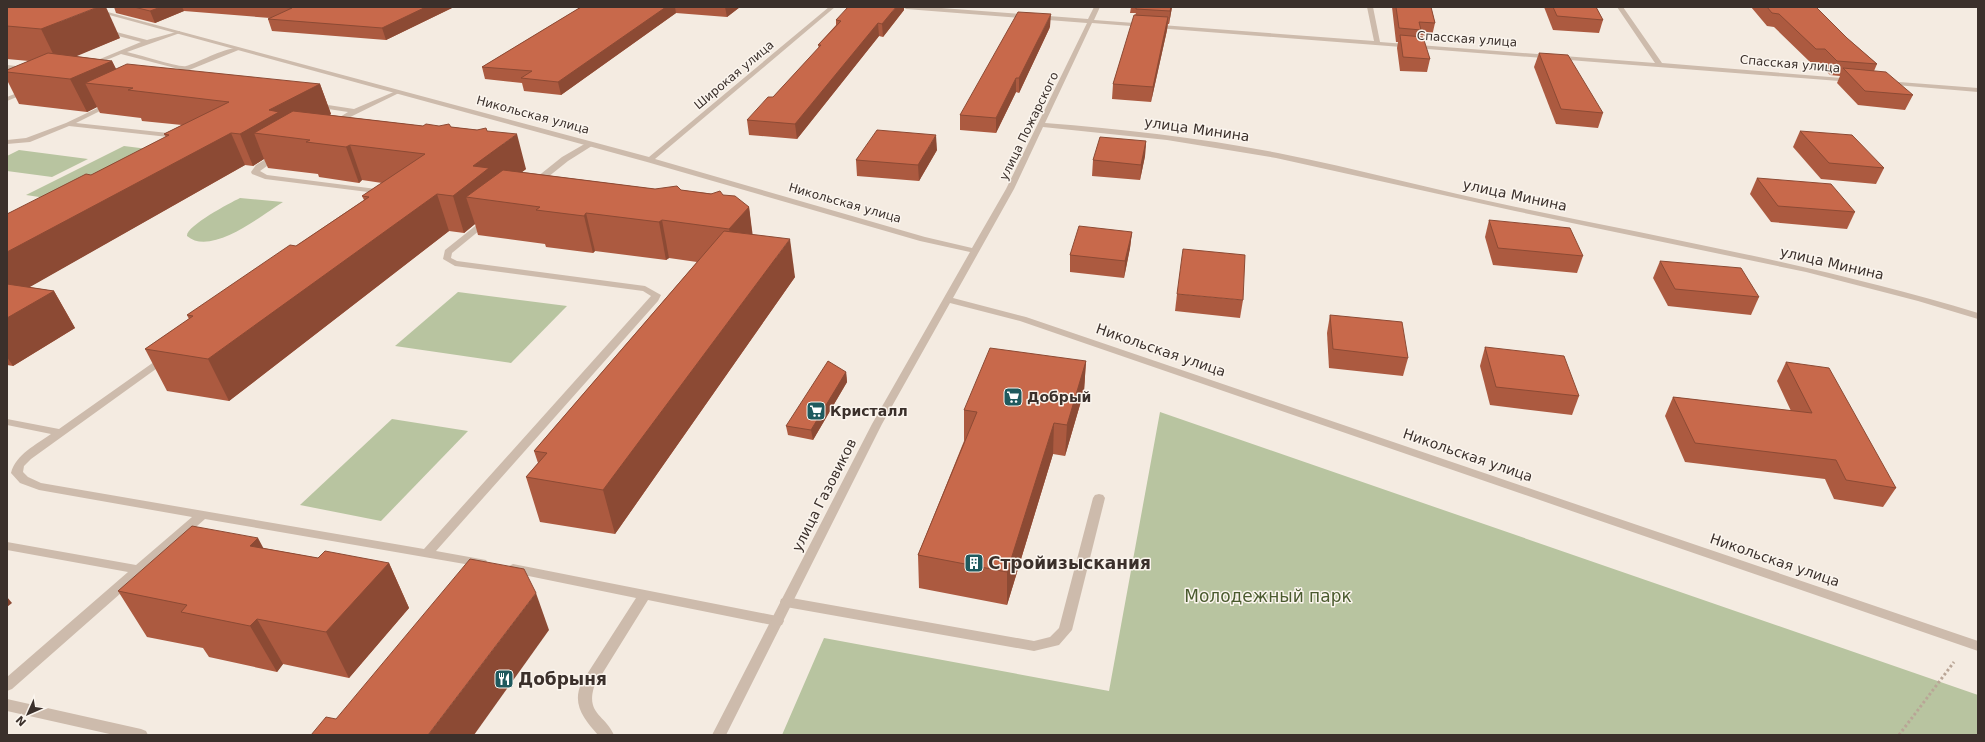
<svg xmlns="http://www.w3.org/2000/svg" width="1985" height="742" font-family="'DejaVu Sans',sans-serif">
<rect width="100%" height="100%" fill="#f4ebe1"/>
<g fill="#b8c4a0">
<path d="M124,146L156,150L59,200L26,195Z"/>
<path d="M19,150L88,159L52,177L7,171V156Z"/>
<path d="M240,198L283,202C262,215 211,257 187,236C186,226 230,203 240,198Z"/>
<path d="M458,292L567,306L511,363L395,346Z"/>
<path d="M1160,412L1978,695V735H782L824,638L1109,691Z"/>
<path d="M392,419L468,431L381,521L300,505Z"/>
</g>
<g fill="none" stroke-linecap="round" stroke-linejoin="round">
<path stroke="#b9a596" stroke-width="3" stroke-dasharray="2.5 2.5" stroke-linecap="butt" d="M1899,735L1954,662"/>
<g fill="#cdbbac" fill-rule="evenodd">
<path d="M105,29L147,40L180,31V33L127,52C137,54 180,68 186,66C197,63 233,43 241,49L172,77L169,75L170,74L179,69L121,54L92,66H88V64L141,42L103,32L102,31Z"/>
<path d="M7,65L26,67L29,69L26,71L7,69Z"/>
<path d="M27,89L29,90V92L7,101V97Z"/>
<path d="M396,91L401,92L334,125L332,124V122L348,112L315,107L312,105L315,103L354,109Z"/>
<path d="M110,102L113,104L112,105L76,123L177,134L181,136L177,138L69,126L30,142L7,144V140L26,138L66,123Z"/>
<path d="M588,142L595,144L568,161L538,185H532V181L562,157Z"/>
<path d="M274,154H280L281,156L260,171L267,175L384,190L388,192L384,194L265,179L252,174L251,172L256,165Z"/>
<path d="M484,219H490L491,221L452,253L451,258L457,261L645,286L661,295L658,301L436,551L486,560L488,563L486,566L482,567L205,519L12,689L7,691V677L128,572L7,550V542L136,565L192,517L39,490L20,483L11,473C16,454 36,445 51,434L7,425V419L59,429L161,357H167L169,359L167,361L31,459L24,466L23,472L28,477L41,483L424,549L651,296L643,291L455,266L443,259L445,250Z"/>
<path d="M1099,494L1103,495L1105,498L1072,630L1059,645L1034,651L786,607L781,605L780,602L781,599L786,597L1034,641L1050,637L1059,628L1093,498L1095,495Z"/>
<path d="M513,564L777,616L782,617L784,621L782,625L777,626L648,600L594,687C586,714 605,715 614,735H598C584,719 571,704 582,682L636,598L509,572L507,569L509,566Z"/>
<path d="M7,699L141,729L146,731L148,735H114L7,711Z"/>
</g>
<g fill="#cdbbac" fill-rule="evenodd">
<path d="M80,7H89L649,157L829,7H835L655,159L925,237L972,248L1006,189L1087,23L906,9L903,7H928L1088,19L1094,7H1100L1094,20L1374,41L1367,7H1373L1380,42L1655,63L1617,7H1623L1662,63L1854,79V81L1852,82L1092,23L1045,123C1123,129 1201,138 1278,153C1358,169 1436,190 1516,207C1671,239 1826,267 1978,313V319L1918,301L1806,272L1515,211L1276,158L1167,140L1043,127L1014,189L953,298L1026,317L1978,641V651L1020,321L950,303L882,424L726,735H712L872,424L970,252L920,241L647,162Z"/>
<path d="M1886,81L1978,88V92L1884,84V82Z"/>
</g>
</g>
<g fill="#ac5a40">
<path d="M7,7L120,38L75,56L112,61L116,69L320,84L331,114L330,115L423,126L451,127L487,131L526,169L522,172L655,189L681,190L723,195L749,207L752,234L795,277L615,534L540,522L526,477L538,463L534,451L697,262L669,258L666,260L595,251L593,253L546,247L545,244L478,235L475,224L464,233L449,231L229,401L167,391L145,349L189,319L187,315L296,246L364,200L362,196L382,183L362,180L359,183L319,177L318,174L268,168L264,159L253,166L245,165L29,287L54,291L75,328L13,366L7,365V214L91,175L166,137L164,134L182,125L142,121L141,118L100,113L97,107L87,112L19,104L7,80V70L29,61L7,59Z"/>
<path d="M114,7H454L386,40L272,31L268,19L270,18L184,11L155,23L116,13Z"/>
<path d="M581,7H740L727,17L676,13L561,95L524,91L522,83L485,79L482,67Z"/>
<path d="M1131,7H1172L1169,24H1168L1167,30L1151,102L1112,99L1113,84L1135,15L1136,13H1130Z"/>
<path d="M1392,7H1431L1435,23L1432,36L1420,35V36L1430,59L1427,72L1400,71L1397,48L1398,42H1396Z"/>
<path d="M1544,7H1596L1603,20L1599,33L1553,30Z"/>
<path d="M1751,7H1816L1847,38L1877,64L1874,71L1913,95L1905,110L1858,105L1837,83L1840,76L1830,75L1819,63L1810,62L1774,27L1767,26Z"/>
<path d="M904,10L883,37L879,36L797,139L749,135L747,120L773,97L819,48L818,45L836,25V20Z"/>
<path d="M1050,27L1019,93L1016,92L996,133L960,130V115Z"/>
<path d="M1539,53L1603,113L1598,128L1556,124L1534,67Z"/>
<path d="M1800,131L1884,168L1876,184L1821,179L1793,147Z"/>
<path d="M1146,141L1145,156L1140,180L1092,176L1093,160Z"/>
<path d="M937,150L919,181L857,176L856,160Z"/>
<path d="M1757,178L1855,212L1847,229L1771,222L1750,194Z"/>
<path d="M1489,220L1583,256L1577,273L1493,265L1485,237Z"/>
<path d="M1132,232L1130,248L1124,278L1070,272V255Z"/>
<path d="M1660,261L1759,297L1751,315L1668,306L1653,278Z"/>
<path d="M1177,294L1243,300L1240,318L1175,311Z"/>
<path d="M1330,315L1408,358L1403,376L1329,368L1327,333Z"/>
<path d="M1485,347L1579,396L1572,415L1490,405L1480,366Z"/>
<path d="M1086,361L1084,391L1065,456L1053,454L1007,605L919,588L918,555L964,441V410Z"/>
<path d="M1786,362L1896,488L1883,507L1834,499L1825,479L1685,462L1665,416L1673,397L1791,411L1777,381Z"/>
<path d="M846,372L847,382L813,440L788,435L786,426Z"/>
<path d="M263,548L318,558L389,563L409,608L349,678L283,664L277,672L209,657L203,648L147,637L118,591Z"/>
</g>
<g fill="#8c4a34">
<path d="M98,7H106L120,38L58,64L41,29Z"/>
<path d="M161,7H182L184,11L155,23L150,11Z"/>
<path d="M426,7H454L386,40L382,28Z"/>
<path d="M666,7H675L676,13L561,95L558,82Z"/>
<path d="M725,7H740L727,17Z"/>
<path d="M896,7H904V10L883,37L882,24Z"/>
<path d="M1171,7H1172L1169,24L1170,11Z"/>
<path d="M1051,14L1050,27L1019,93V78Z"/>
<path d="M1168,17L1167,30L1151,102L1153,87Z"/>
<path d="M878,23L879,36L797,139L795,124Z"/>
<path d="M112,61L125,87L85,83L97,107L87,112L70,79Z"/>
<path d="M1016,78V92L996,133V118Z"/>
<path d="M320,84L331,114L289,137L254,133L264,159L253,166L240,134L269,110Z"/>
<path d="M231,133L245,165L7,300V252Z"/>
<path d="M517,134L526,169L496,192L466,197L475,224L464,233L453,196L473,166Z"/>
<path d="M936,135L937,150L919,181L918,165Z"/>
<path d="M1146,141L1145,156L1140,180L1141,165Z"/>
<path d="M350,145L362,180L359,183L346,147Z"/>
<path d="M437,194L449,231L229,401L208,359Z"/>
<path d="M749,207L754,245L735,267L729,229Z"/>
<path d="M586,213L595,251L593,253L584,216Z"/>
<path d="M662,220L669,258L666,260L659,222Z"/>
<path d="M1132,232L1130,248L1124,278L1125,261Z"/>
<path d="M790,239L795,277L615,534L603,490Z"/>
<path d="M54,291L75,328L13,366L7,357V318Z"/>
<path d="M1086,361L1084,391L1065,456L1067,425Z"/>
<path d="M846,372L847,382L813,440L811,430Z"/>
<path d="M1054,423L1053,454L1007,605V572Z"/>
<path d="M258,538L282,583L250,546Z"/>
<path d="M389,563L409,608L349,678L326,632Z"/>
<path d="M536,593L549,630L474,735H428Z"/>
<path d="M7,597L12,603L7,607Z"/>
<path d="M257,619L283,664L277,672L250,626Z"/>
</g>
<g fill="#c8694b" stroke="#8c4a34">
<path d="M7,7H98L41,29L7,26Z"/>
<path d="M134,7H161L150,11Z"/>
<path d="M280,7H426L382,28L268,19L292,8Z"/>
<path d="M581,7H666L558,82L521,78L532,71L482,67Z"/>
<path d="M848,7H896L882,24L878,23L795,124L747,120L768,97H773L821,45H818L841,21L836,20Z"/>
<path d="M1136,7H1171L1170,11L1136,9Z"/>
<path d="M1396,7H1431L1435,23L1419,22L1421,30L1399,28Z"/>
<path d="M1553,7H1596L1603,20L1557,16Z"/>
<path d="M1767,7H1816L1847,38L1877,64L1837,61L1825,49H1816L1779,14L1772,13Z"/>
<path d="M1018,12L1051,14L1019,78H1016L996,118L960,115Z"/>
<path d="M1134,15L1168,17L1153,87L1113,84Z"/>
<path d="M1400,35L1423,37L1430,59L1403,57Z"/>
<path d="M48,53L112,61L70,79L7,72V70Z"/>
<path d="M1539,53L1568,55L1603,113L1561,109Z"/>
<path d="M127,64L320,84L269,110L279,112L240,134L231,133L7,252V214L86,174L91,175L169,135L164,134L229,102L128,90L133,88L85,83Z"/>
<path d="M1843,68L1886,72L1913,95L1865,91Z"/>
<path d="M293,111L423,126L426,124L439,126L449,124L451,127L477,130L486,128L487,131L517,134L473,166L489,168L453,196L437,194L208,359L145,349L193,316L187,315L290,245L296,246L369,197L362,196L425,154L350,145L346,147L306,142L310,140L254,133Z"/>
<path d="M877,130L936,135L918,165L856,160Z"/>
<path d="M1800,131L1852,135L1884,168L1829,163Z"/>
<path d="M1100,137L1146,141L1141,165L1093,160Z"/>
<path d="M503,170L655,189L677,186L681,190L711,194L720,191L723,195L735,196L749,207L729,229L662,220L659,222L586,213L584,216L536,210L540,207L466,197Z"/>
<path d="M1757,178L1831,184L1855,212L1778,206Z"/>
<path d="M1489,220L1570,228L1583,256L1498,248Z"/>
<path d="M1079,226L1132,232L1125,261L1070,255Z"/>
<path d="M724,231L790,239L603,490L526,477L547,453L534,451Z"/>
<path d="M1183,249L1245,255L1243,300L1177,294Z"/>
<path d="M1660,261L1741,268L1759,297L1675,289Z"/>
<path d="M7,284L54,291L7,318Z"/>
<path d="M1330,315L1402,322L1408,358L1333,349Z"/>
<path d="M1485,347L1564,356L1579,396L1496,387Z"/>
<path d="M990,348L1086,361L1067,425L1054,423L1007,572L918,555L977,412L964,410Z"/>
<path d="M828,361L846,372L811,430L786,426Z"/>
<path d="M1786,362L1829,368L1896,488L1846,480L1836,460L1695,443L1673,397L1812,413Z"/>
<path d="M192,526L258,538L250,546L318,558L325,551L389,563L326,632L257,619L250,626L181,612L187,605L118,591Z"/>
<path d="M470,559L524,569L536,593L428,735H311L326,717L336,719Z"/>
</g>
<defs>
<symbol id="supermarket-square" viewBox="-11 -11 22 22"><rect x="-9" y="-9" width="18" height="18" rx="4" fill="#1f5a5e" stroke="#fbf5ee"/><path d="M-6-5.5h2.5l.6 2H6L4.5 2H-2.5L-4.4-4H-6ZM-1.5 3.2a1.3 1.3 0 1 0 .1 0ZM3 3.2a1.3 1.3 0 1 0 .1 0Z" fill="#fff"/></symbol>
<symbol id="building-square" viewBox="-11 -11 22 22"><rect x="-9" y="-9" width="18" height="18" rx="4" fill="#1f5a5e" stroke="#fbf5ee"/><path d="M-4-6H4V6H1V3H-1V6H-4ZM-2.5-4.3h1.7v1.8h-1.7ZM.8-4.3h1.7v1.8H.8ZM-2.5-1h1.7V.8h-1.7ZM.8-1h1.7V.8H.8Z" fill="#fff"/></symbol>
<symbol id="restaurant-square" viewBox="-11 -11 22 22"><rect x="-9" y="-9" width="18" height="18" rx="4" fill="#1f5a5e" stroke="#fbf5ee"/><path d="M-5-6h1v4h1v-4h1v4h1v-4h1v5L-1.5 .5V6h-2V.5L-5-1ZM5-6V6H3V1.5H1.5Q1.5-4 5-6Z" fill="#fff"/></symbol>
</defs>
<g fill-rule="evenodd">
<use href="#supermarket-square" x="1002" y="386" width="22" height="22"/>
<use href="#supermarket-square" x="805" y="400" width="22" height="22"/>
<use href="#building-square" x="963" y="552" width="22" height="22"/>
<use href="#restaurant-square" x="493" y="668" width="22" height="22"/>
</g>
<g text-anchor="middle" stroke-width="3" stroke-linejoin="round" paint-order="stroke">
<g font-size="12" fill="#3b302b" stroke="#fbf5ee">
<text transform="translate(1467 39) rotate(4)" y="4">Спасская улица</text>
<text transform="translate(1790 64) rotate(5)" y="4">Спасская улица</text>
<text transform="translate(734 75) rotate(-40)" y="4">Широкая улица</text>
<text transform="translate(533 115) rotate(15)" y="4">Никольская улица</text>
<text transform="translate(1029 126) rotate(-64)" y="4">улица Пожарского</text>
<text transform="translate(845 203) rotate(16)" y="4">Никольская улица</text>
</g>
<g font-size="14" fill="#3b302b" stroke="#fbf5ee">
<text transform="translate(1197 129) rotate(8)" y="5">улица Минина</text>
<text transform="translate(1515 195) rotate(12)" y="5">улица Минина</text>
<text transform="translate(1832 263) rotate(13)" y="5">улица Минина</text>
<text transform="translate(1161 350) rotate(19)" y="5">Никольская улица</text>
<text transform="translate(1468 455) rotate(19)" y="5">Никольская улица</text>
<text transform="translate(824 495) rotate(-63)" y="5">улица Газовиков</text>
<text transform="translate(1775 560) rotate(19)" y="5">Никольская улица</text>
</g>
<g font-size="14" font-weight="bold" fill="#3b302b" stroke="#fbf5ee" text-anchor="start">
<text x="1027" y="402">Добрый</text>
<text x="830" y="416">Кристалл</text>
</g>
<g font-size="17" font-weight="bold" fill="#3b302b" stroke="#fbf5ee" text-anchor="start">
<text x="988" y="569">Стройизыскания</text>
<text x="518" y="685">Добрыня</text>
</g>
<g font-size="17" fill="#4a5a2e" stroke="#fbf5ee">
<text x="1268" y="602">Молодежный парк</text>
</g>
</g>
<rect width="1985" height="742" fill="none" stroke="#3b302b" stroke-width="16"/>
<g transform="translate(28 714) rotate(225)" stroke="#fbf5ee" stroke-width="3" paint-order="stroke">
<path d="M0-3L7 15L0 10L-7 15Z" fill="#3b302b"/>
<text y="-6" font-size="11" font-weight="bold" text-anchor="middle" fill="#3b302b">N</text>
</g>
</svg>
